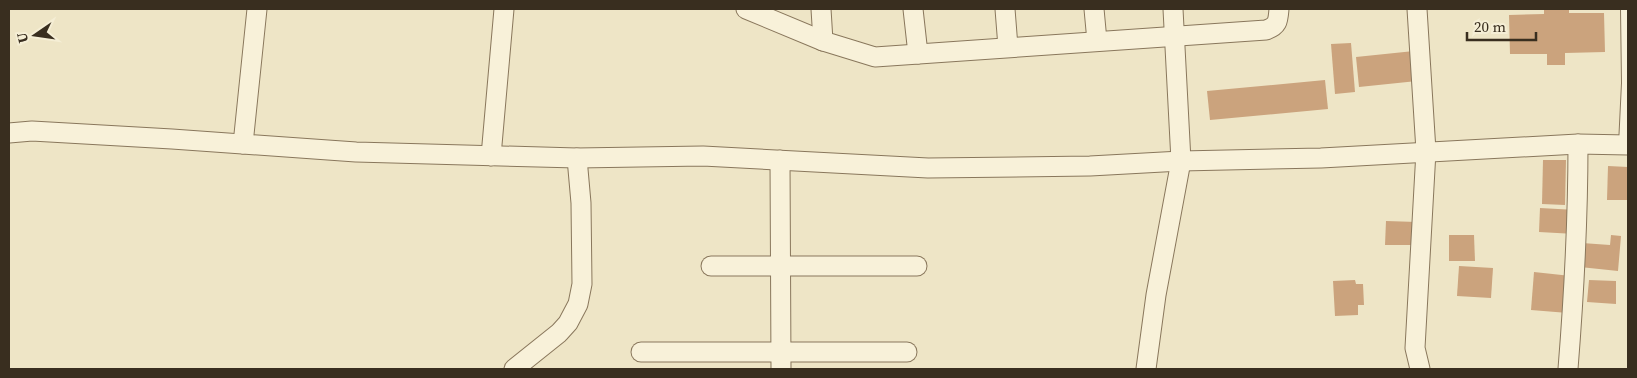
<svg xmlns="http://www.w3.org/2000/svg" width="1637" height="378" font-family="'Source Serif 4',serif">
<rect width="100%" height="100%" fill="#eee5c6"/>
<g fill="#cba37d">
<path d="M1544,9H1569V13H1604L1605,52L1565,53V65H1547V54H1510L1509,15L1544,14Z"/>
<path d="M1351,43L1355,92L1335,94L1331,44Z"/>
<path d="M1414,51L1417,81L1359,87L1356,57Z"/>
<path d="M1325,80L1328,109L1210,120L1207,91Z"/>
<path d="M1543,160H1566L1565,205L1542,204Z"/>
<path d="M1608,166L1628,167V200H1607Z"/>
<path d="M1540,208L1576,210L1575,234L1539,232Z"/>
<path d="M1386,221L1417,222V245H1385Z"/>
<path d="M1449,235H1474L1475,261H1449Z"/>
<path d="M1611,235L1621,236L1618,271L1580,267L1582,243L1610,245Z"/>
<path d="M1459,266L1493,268L1491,298L1457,296Z"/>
<path d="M1534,272L1571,276L1568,313L1531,310Z"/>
<path d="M1355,280L1356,284H1363L1364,305H1358V315L1335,316L1333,281Z"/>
<path d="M1589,280L1616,281V304L1587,302Z"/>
</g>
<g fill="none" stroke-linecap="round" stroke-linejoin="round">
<defs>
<path id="lane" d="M1624,145L1627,83L1626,9"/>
<g id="street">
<path d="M746,9L823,41"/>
<path d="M821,9L823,41L875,57L1266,30C1278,26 1278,21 1279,9"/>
<path d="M913,9L918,54"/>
<path d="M1005,9L1008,47"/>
<path d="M1094,9L1097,41"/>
<path d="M1417,9L1426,151L1415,348L1420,369"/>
<path d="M9,133L32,131L172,139L356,152L577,158L703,156L928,168L1090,166L1181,161L1321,158L1578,144L1628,145"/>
<path d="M243,144L257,9"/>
<path d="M491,156L504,9"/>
<path d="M780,160L781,369"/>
<path d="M711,266H917"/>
<path d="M641,352H907"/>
<path d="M514,369L559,333L568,323L578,304L582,284L581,203L577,158"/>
<path d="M1146,369L1156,295L1181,161L1173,9"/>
<path d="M1568,369C1574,294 1578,219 1578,144"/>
</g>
</defs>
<use href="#lane" stroke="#89775c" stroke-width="12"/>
<use href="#street" stroke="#89775c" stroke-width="21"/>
<use href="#lane" stroke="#f8f1d9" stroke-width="10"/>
<use href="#street" stroke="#f8f1d9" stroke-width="19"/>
</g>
<rect width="1637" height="378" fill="none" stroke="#392e1f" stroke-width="20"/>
<g transform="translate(35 35) rotate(257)" stroke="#f5eed5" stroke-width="4" paint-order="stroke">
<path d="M0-4L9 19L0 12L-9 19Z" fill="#392e1f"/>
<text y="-8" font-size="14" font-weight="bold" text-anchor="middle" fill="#392e1f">U</text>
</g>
<path d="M1467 32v8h69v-8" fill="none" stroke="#392e1f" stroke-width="2.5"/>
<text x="1474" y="32" font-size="15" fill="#392e1f" stroke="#f5eed5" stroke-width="4" paint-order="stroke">20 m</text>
</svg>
